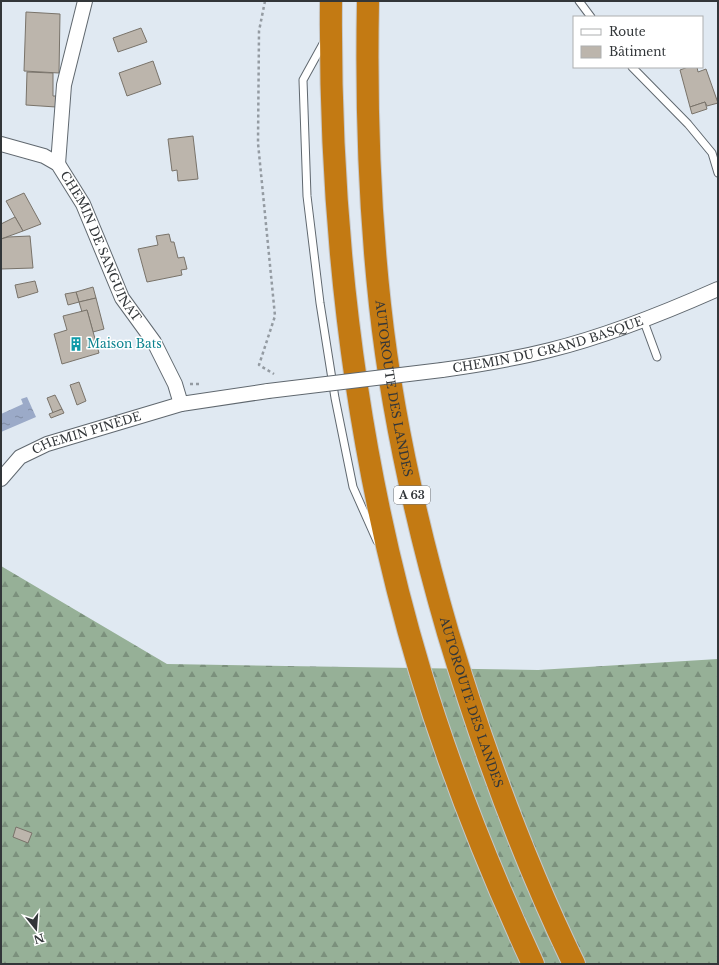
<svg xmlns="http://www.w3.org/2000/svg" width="719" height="965" font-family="'Libre Baskerville',serif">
<defs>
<pattern id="forest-firs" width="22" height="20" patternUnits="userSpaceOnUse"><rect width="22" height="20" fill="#96b097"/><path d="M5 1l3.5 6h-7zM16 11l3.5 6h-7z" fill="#7b907c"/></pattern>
<pattern id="water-ripples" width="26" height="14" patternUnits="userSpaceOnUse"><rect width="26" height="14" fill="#9baac8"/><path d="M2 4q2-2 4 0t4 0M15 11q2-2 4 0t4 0" fill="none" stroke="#7f8ba3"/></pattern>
</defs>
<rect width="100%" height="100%" fill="#e0e9f2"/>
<path fill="url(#forest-firs)" d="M1,566L167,664L538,670L718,659V964H1Z"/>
<path fill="url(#water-ripples)" d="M27,397L36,417L1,432V414L23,404L21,399Z"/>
<g fill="#bcb5ac" stroke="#79736a">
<path d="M26,12L60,14L59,73L24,71Z"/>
<path d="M141,28L147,42L118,52L113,38Z"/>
<path d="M153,61L161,84L127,96L119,73Z"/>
<path d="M688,67H697L698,72L706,69L718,103L707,106L705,102L690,107L680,70Z"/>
<path d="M27,72L53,73V96H57L56,107L26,105Z"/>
<path d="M705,102L707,109L692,114L690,107Z"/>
<path d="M193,136L198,179L178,181L177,170L172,171L168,139Z"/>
<path d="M24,193L41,224L23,231L6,201Z"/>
<path d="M15,217L23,231L1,239V224Z"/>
<path d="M169,234L171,242H174L178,258L184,257L187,269L181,270L182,275L147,282L138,249L158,245L156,236Z"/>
<path d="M30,236L33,268L1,269V239L8,237Z"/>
<path d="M35,281L38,292L18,298L15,285Z"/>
<path d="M93,287L96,298L79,302L76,292Z"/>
<path d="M76,292L79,302L68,305L65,294Z"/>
<path d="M96,298L104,329L93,332L87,310L82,312L79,302Z"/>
<path d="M87,310L99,353L62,364L54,334L67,330L63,316Z"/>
<path d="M79,382L86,401L77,405L70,385Z"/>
<path d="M55,395L62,409L53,413L47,398Z"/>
<path d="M62,409L64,413L51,418L49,414Z"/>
<path d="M16,827L32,833L28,843L13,837Z"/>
</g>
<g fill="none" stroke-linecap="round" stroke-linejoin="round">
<defs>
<g id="lane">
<path d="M579,1L591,17"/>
<path d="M324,42L303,80L307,196L320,303L335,398L353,487L377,541"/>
<path d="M632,67L688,124L712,153L718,173"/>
<path d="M643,319L657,357"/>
</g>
<g id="street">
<path id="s1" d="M1,144L44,156L58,164L83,204L122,298L154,342L175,384L181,404"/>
<path d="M58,164L64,85L85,1"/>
<path id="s2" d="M442,370C478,365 514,359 550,350C607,336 664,313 718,289"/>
<path id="s3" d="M1,479L20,457L47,444L181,404L268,391"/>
</g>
<g id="highway">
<path d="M331,1C329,227 355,454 420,671C450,771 489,869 533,964"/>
<path id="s4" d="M368,1C366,102 369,204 380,305C392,416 417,526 448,633C482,746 522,857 574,964"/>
</g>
</defs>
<use href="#lane" stroke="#60686f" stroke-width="9"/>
<use href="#street" stroke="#60686f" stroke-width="16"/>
<use href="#highway" stroke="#c6c7c8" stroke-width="24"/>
<g stroke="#949ba2" stroke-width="2.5" stroke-dasharray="3 3" stroke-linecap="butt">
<path d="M265,1L259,31L258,143L275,316L259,365L274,374"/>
<path d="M190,384H201"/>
</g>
<use href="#lane" stroke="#fff" stroke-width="7"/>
<use href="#street" stroke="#fff" stroke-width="14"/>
<use href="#highway" stroke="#c37a13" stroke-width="22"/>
<defs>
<path id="street-bridge" d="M268,391L442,370"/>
</defs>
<use href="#street-bridge" stroke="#60686f" stroke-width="16" stroke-linecap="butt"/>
<use href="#street-bridge" stroke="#fff" stroke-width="14"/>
</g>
<defs>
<symbol id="building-bare" viewBox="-9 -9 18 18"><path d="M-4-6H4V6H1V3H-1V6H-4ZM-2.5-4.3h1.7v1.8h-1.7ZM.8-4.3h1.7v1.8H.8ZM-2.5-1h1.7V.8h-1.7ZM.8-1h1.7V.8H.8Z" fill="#0f9aa8" stroke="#fff" stroke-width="2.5" paint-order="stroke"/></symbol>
</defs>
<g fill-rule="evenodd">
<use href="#building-bare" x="66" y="334" width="20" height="20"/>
</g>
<g text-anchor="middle" stroke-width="3" stroke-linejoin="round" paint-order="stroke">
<rect fill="#fff" stroke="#707274" stroke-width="1" x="394" y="486" width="36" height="18" rx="3"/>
<g font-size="11" font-weight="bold" fill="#323639">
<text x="412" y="499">A 63</text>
</g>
<g font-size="12" fill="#323639" stroke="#fff">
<text dy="4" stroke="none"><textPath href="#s1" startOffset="154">CHEMIN DE SANGUINAT</textPath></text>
<text dy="4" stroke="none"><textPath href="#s2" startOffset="109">CHEMIN DU GRAND BASQUE</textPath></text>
<text dy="4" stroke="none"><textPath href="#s4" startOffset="389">AUTOROUTE DES LANDES</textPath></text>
<text dy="4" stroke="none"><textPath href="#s3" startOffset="100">CHEMIN PINÈDE</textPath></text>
<text dy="4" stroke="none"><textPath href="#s4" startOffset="713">AUTOROUTE DES LANDES</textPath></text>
</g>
<g font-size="12" fill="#0d838f" stroke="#fff" text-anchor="start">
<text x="87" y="348">Maison Bats</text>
</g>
</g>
<rect width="719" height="965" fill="none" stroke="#323639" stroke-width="4"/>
<rect x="573" y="16" width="130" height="52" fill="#ffffff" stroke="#adafb0"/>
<rect x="581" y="29" width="20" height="6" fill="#ffffff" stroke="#adafb0"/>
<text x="609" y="36" font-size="12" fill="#323639">Route</text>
<rect x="581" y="46" width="20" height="12" fill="#bcb5ac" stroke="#adafb0"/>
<text x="609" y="56" font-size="12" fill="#323639">Bâtiment</text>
<g transform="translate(36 929) rotate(163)" stroke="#ffffff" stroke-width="3" paint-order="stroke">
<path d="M0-3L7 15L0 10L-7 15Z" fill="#323639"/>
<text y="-6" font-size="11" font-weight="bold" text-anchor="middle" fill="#323639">N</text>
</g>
</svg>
